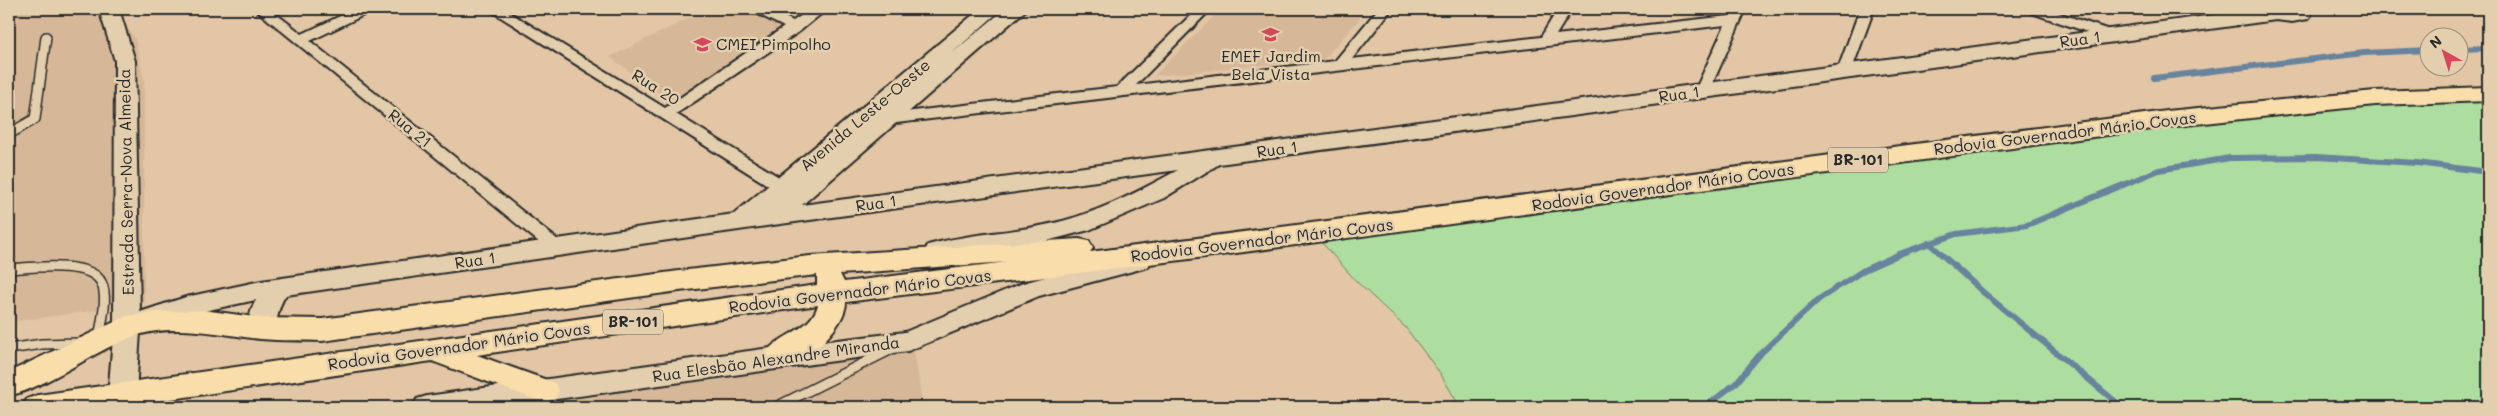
<svg xmlns="http://www.w3.org/2000/svg" width="2497" height="416" font-family="Mali,sans-serif">
<rect width="100%" height="100%" fill="#e2c6a5"/>
<filter id="ink" filterUnits="userSpaceOnUse"><feTurbulence type="fractalNoise" baseFrequency=".02" numOctaves="2"/><feDisplacementMap in="SourceGraphic" scale="10" xChannelSelector="R" yChannelSelector="G"/><feConvolveMatrix kernelMatrix="1 2 1 2 8 2 1 2 1" color-interpolation-filters="sRGB"/></filter>
<g filter="url(#ink)">
<g fill="#d6b798">
<path d="M9,9H113L135,38L144,81V304L9,322Z"/>
<path d="M708,9H750L787,30L673,103L610,57Z"/>
<path d="M1221,9H1368L1324,59L1154,76Z"/>
<path d="M914,351L923,407H519Z"/>
</g>
<path fill="#adde9f" stroke="#6c8465" d="M2488,99V407H1460L1440,373L1405,327L1357,282L1315,235L1892,157L2326,108Z"/>
<g fill="none" stroke-linecap="round" stroke-linejoin="round">
<g stroke="#67839d" stroke-width="6">
<path d="M2486,9L2488,12"/>
<path d="M2460,49L2488,48"/>
<path d="M2154,78L2364,53L2430,50"/>
<path d="M1929,243L1984,293L2122,407"/>
<path d="M1705,407L1736,383L1762,352L1819,299L1864,270L1902,253L1956,234L2027,225L2159,170L2230,158L2316,157L2417,163L2488,172"/>
</g>
<defs>
<g id="lane">
<path d="M9,134L35,119L46,37"/>
<path d="M9,269C29,268 90,260 101,282C109,297 101,323 99,339"/>
<path d="M9,349L42,344L79,343"/>
<path d="M540,407L544,391"/>
<path d="M776,407L890,350"/>
</g>
<g id="street">
<path d="M255,9H270L302,34L355,9H372L370,12L310,41L563,244L565,248L563,252H551Z"/>
<path d="M488,9H504L665,108L784,27L754,12L752,9H769L793,21L811,9H827L800,31L676,114L797,188L799,192L797,196H785Z"/>
<path d="M1197,9H1211L1136,85L1335,61L1378,9H1392L1352,59L1541,37L1558,9H1572L1556,35L1729,16L1732,9H1746L1709,91L1702,95L1695,91L1725,25L888,124L876,120L873,117L881,112L888,114L1117,87Z"/>
<path d="M1860,9H1874L1851,72L1849,75H1839L1837,72Z"/>
<path d="M2027,9H2047L2115,32L2117,35L2115,38H2105L2029,12Z"/>
</g>
<g id="secondary">
<path d="M99,9H119L135,61L140,312L186,297L261,281L734,214L980,9H1002L951,54L1005,9H1027L802,205L2258,9H2310L2311,15L2308,19L2292,22L2276,20L1219,164L1164,198L1089,230L1031,245L937,260L928,257L925,251L928,245C966,234 1007,233 1045,225C1092,216 1136,193 1178,170L773,225L286,295C276,308 279,322 271,336L262,339L253,336C246,324 250,311 256,300L190,314L140,332L135,407H107L114,327L115,61Z"/>
<path d="M1139,252L1148,255L1151,261L1148,267L1039,296L908,351L499,407H413L417,399L427,396L778,347L905,332L1023,283Z"/>
</g>
<path id="primary" d="M2488,87V101L2375,105L2167,127L1229,254L846,302C846,327 803,366 779,368C776,368 771,366 768,365L763,357C776,334 810,333 818,305L477,355L555,383L559,391L555,399L544,403L432,361L117,407H23L27,399L38,395L817,285V275L679,291L322,341C302,340 281,341 261,339C222,335 171,322 132,337C90,353 53,384 9,396V372L127,316L157,312L203,310L262,318L322,319L679,271L810,256L1079,239L1089,241L1093,248L1090,252L2167,111L2375,91ZM1007,262L844,282L840,274Z"/>
</defs>
<use href="#lane" stroke="#2b2b2b" stroke-width="12"/>
<use href="#street" stroke="#2b2b2b" stroke-width="4"/>
<use href="#secondary" stroke="#2b2b2b" stroke-width="4"/>
<use href="#primary" stroke="#2b2b2b" stroke-width="4"/>
<use href="#lane" stroke="#e3cead" stroke-width="9"/>
<use href="#street" fill="#e3cead" fill-rule="evenodd"/>
<use href="#secondary" fill="#e3cead" fill-rule="evenodd"/>
<use href="#primary" fill="#f9deab" fill-rule="evenodd"/>
</g>
</g>
<defs>
<symbol id="school-bare" viewBox="-9 -9 18 18"><path d="M0-5L7-2L0 1L-7-2ZM-4 1L0 2.5L4 1V4Q0 6-4 4Z" fill="#d1495b" stroke="#e3cead" stroke-width="2.5" paint-order="stroke"/></symbol>
</defs>
<g fill-rule="evenodd">
<use href="#school-bare" x="1258" y="22" width="25" height="25"/>
<use href="#school-bare" x="690" y="32" width="25" height="25"/>
</g>
<g text-anchor="middle" stroke-width="5" stroke-linejoin="round" paint-order="stroke">
<g fill="#e3cead" stroke="#625c52" stroke-width="1">
<rect x="1828" y="147.5" width="60" height="25" rx="4"/>
<rect x="603" y="309.5" width="60" height="25" rx="4"/>
</g>
<g font-size="15" font-weight="bold" fill="#2b2b2b">
<text x="1858" y="165">BR-101</text>
<text x="633" y="327">BR-101</text>
</g>
<g font-size="16" fill="#2b2b2b" stroke="#e3cead">
<text transform="translate(2080 39) rotate(-8)" y="6">Rua 1</text>
<text transform="translate(656 87) rotate(32)" y="6">Rua 20</text>
<text transform="translate(1679 94) rotate(-8)" y="6">Rua 1</text>
<text transform="translate(865 115) rotate(-40)" y="6">Avenida Leste-Oeste</text>
<text transform="translate(410 128) rotate(39)" y="6">Rua 21</text>
<text transform="translate(2065 133) rotate(-7)" y="6">Rodovia Governador Mário Covas</text>
<text transform="translate(1277 149) rotate(-8)" y="6">Rua 1</text>
<text transform="translate(126 182) rotate(-91)" y="6">Estrada Serra-Nova Almeida</text>
<text transform="translate(1663 187) rotate(-8)" y="6">Rodovia Governador Mário Covas</text>
<text transform="translate(876 203) rotate(-8)" y="6">Rua 1</text>
<text transform="translate(1262 240) rotate(-7)" y="6">Rodovia Governador Mário Covas</text>
<text transform="translate(475 260) rotate(-8)" y="6">Rua 1</text>
<text transform="translate(860 291) rotate(-7)" y="6">Rodovia Governador Mário Covas</text>
<text transform="translate(459 346) rotate(-8)" y="6">Rodovia Governador Mário Covas</text>
<text transform="translate(776 359) rotate(-8)" y="6">Rua Elesbão Alexandre Miranda</text>
</g>
<g font-size="16" fill="#2b2b2b" stroke="#e3cead" text-anchor="start">
<text x="716" y="50">CMEI Pimpolho</text>
<text x="1271" y="62" text-anchor="middle">EMEF Jardim<tspan x="1271" dy="18">Bela Vista</tspan></text>
</g>
</g>
<rect width="2497" height="416" fill="none" stroke="#e3cead" stroke-width="30"/>
<rect x="15" y="15" width="2467" height="386" fill="none" stroke="#2b2b2b" stroke-width="2" filter="url(#ink)"/>
<g transform="translate(2444 52) rotate(321)"><circle r="24" fill="#e3cead" stroke="#998d79"/>
<path d="M0-4L9 19L0 12L-9 19Z" fill="#d1495b"/>
<text y="-8" font-size="14" font-weight="bold" text-anchor="middle" fill="#2b2b2b">N</text>
</g>
</svg>
